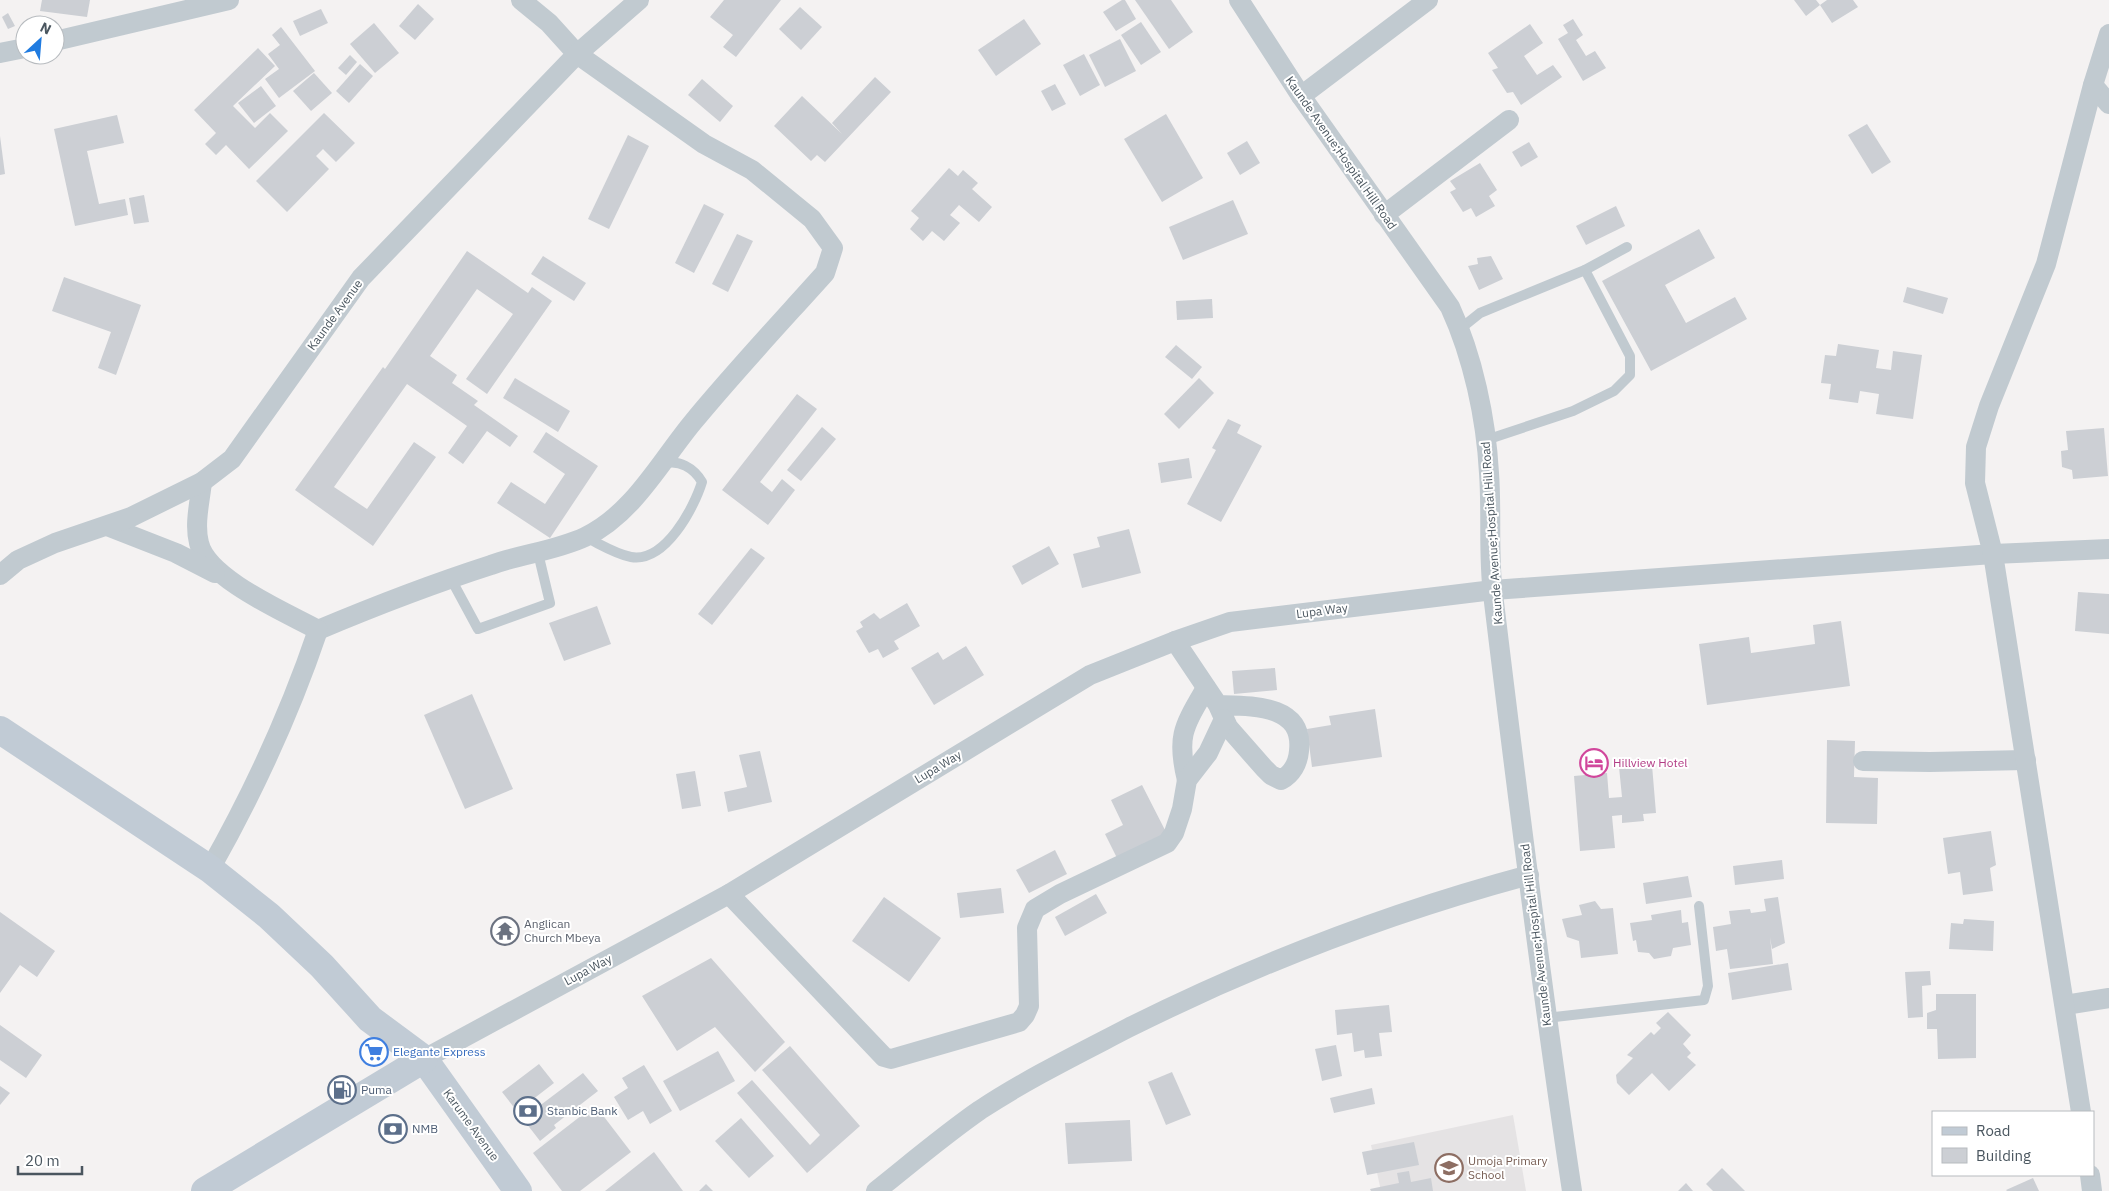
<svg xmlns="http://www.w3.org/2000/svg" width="2109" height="1191" font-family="'IBM Plex Sans',sans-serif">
<rect width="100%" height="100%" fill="#f4f2f2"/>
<path fill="#e5e3e4" d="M1513,1115L1526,1191H1381L1371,1145Z"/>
<g fill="#cccfd4">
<path d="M42,0H90L87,17L40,11Z"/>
<path d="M724,0H781L736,57L723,47L733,35L710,17Z"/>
<path d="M1122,0H1125L1136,19L1116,31L1103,12Z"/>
<path d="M1135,0H1171L1193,32L1169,49Z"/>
<path d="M1794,0H1816L1820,5L1827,0H1853L1858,7L1832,23L1820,5L1806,16Z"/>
<path d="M418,4L434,19L415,40L399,26Z"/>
<path d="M800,7L822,27L801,50L779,29Z"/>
<path d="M321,9L328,23L300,36L293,21Z"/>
<path d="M8,13L15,26L8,29L2,17Z"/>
<path d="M1024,19L1041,44L996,76L978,50Z"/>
<path d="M1573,19L1583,35L1576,40L1586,56L1595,51L1606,68L1583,81L1558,39L1568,33L1563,25Z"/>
<path d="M1141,22L1161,52L1141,65L1121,35Z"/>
<path d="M374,23L399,53L375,73L350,44Z"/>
<path d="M1530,24L1543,43L1524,56L1537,75L1553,65L1562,77L1521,105L1513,92L1507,93L1492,70L1498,68L1488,53Z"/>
<path d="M281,27L315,71L279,98L265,79L279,69L268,54L280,45L272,35Z"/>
<path d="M1120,39L1136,71L1105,87L1089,55Z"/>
<path d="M258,48L275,66L233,106L255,128L270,113L288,131L249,169L226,145L216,155L205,144L216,133L194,110Z"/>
<path d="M1084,54L1100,85L1080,96L1063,65Z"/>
<path d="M350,55L357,62L346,75L338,68Z"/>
<path d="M360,64L373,76L349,103L336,91Z"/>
<path d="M314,73L332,93L311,111L293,91Z"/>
<path d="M875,77L891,92L825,162L817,155L811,161L774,126L802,96L842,134L832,123Z"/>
<path d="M702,79L733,106L720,122L688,95Z"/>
<path d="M1055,84L1066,104L1052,111L1041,91Z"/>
<path d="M261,86L276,106L254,123L238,103Z"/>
<path d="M324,113L355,143L336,162L323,149L316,156L329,169L287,212L256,181Z"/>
<path d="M1166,114L1203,178L1162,202L1124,139Z"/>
<path d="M117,115L124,143L87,151L99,204L125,199L128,215L75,226L54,129Z"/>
<path d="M1867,124L1891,162L1872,174L1848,135Z"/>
<path d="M628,135L649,146L609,229L588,219Z"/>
<path d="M0,136L5,174L0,175Z"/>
<path d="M1247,141L1260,163L1240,175L1227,153Z"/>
<path d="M1529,142L1538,157L1521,167L1512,152Z"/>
<path d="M1480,163L1497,190L1489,196L1495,206L1476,217L1471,208L1463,212L1450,192L1456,189L1450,181Z"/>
<path d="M949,168L958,176L963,170L978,183L972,189L992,207L979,222L959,205L950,215L960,223L944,241L932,231L923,241L910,229L919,218L911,211Z"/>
<path d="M144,195L149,222L134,224L129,198Z"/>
<path d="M1233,200L1248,234L1183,260L1169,227Z"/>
<path d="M704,204L724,214L694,273L675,263Z"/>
<path d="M1616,206L1625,226L1586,245L1576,226Z"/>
<path d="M1699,229L1715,258L1665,285L1686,323L1735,297L1747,319L1651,371L1602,281Z"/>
<path d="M737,234L753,241L728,292L712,284Z"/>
<path d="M467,251L528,293L532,287L552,301L487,394L466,379L513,314L477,289L430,356L457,375L452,383L478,401L474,405L518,436L510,447L487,431L463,464L448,453L467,426L407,384L334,487L367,509L414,442L436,457L373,546L295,490L383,367L385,369Z"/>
<path d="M543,256L586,283L574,301L531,274Z"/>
<path d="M1491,256L1503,279L1479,290L1468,266L1478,264L1477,258Z"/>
<path d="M64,277L141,305L116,375L98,368L111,332L52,311Z"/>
<path d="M1907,287L1948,298L1943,314L1903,302Z"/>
<path d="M1212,299L1213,318L1177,320L1176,301Z"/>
<path d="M1838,344L1879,350L1876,368L1891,370L1893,351L1922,355L1913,419L1876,414L1879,394L1860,391L1858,403L1829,399L1831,384L1821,383L1825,355L1836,356Z"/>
<path d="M1176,345L1202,367L1192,379L1165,357Z"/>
<path d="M515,378L570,411L558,432L503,398Z"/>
<path d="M1199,378L1214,393L1179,429L1164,414Z"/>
<path d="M797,394L817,409L760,482L772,492L782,479L795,490L768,525L722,490Z"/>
<path d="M1228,419L1241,425L1237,433L1262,446L1221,522L1187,504L1216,450L1212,448Z"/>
<path d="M822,427L836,439L801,481L787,470Z"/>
<path d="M2104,428L2108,476L2073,479L2072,470L2062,467L2061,451L2068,450L2066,431Z"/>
<path d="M546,432L598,466L550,538L497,503L511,482L545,504L565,474L533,452Z"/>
<path d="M1189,458L1192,478L1161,483L1158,463Z"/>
<path d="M1129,529L1141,573L1082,588L1073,554L1100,547L1097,537Z"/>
<path d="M1049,546L1059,564L1022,585L1012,566Z"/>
<path d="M751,548L765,558L712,625L698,614Z"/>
<path d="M2078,592L2109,594V634L2075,631Z"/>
<path d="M907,603L920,626L894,641L899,649L883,658L878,649L869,653L856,631L863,627L860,622L874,613L880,619Z"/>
<path d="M597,606L611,644L564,661L549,623Z"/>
<path d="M1841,621L1850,686L1707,705L1699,644L1749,637L1751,653L1815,644L1813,625Z"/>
<path d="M966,646L984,675L934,705L911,668L938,652L943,660Z"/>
<path d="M1275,668L1277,690L1234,694L1232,671Z"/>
<path d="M472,694L513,789L465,809L424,715Z"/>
<path d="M1375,709L1382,757L1312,767L1307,729L1331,725L1329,716Z"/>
<path d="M1827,740L1855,741L1854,777L1878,778L1877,824L1826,823Z"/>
<path d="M760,751L772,802L728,812L724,792L747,787L739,755Z"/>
<path d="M1652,765L1656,813L1643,814L1644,821L1622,823V815L1612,816L1615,848L1580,851L1574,776L1607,773L1609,798L1622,797L1619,767Z"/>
<path d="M695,771L701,806L682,809L676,774Z"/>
<path d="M1142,785L1167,834L1117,858L1105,834L1123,825L1111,800Z"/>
<path d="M1991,831L1996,865L1990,868L1993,891L1963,895L1960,872L1948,874L1943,838Z"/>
<path d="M1055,850L1067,874L1029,893L1016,870Z"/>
<path d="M1782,860L1784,879L1735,885L1733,866Z"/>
<path d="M1688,876L1692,897L1646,904L1643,883Z"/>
<path d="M1001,888L1004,913L960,918L957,893Z"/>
<path d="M1096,894L1107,913L1065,936L1055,917Z"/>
<path d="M884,897L941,938L909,982L852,941Z"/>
<path d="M1778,897L1785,943L1772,949L1770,937L1773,964L1730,969L1727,949L1716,951L1713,927L1731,924L1729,911L1750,909L1751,913L1766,911L1764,899Z"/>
<path d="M1595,901L1601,909L1613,908L1618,954L1581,958L1579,941L1567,937L1562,919L1582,915L1579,905Z"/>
<path d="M1681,910L1682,923L1688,922L1691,945L1673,948L1671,956L1654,959L1649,953L1638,952L1636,940L1633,941L1630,923L1652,920L1651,915Z"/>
<path d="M0,912L55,951L37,977L20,965L0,993Z"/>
<path d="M1964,919L1994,921L1993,951L1949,949L1951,923L1963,924Z"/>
<path d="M711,958L785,1042L755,1072L715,1027L677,1051L642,996Z"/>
<path d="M1788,963L1792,990L1732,1000L1728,973Z"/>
<path d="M1930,971L1931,985L1922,986L1923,1017L1908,1018L1905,972Z"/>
<path d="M1936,994H1976V1058L1938,1059L1937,1029H1927V1013L1936,1010Z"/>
<path d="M1389,1005L1392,1032L1379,1033L1382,1056L1365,1058L1364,1050L1354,1052L1352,1033L1337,1035L1335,1010Z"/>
<path d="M1668,1012L1691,1035L1683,1044L1691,1053L1687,1057L1696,1065L1669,1091L1652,1073L1629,1095L1617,1083L1616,1075L1633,1058L1627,1055L1651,1032L1654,1035L1661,1028L1656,1023Z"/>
<path d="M0,1025L42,1055L26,1078L0,1060Z"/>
<path d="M1336,1045L1342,1076L1322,1081L1315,1049Z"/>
<path d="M790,1046L860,1126L807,1173L737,1093L752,1080L810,1145L820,1135L762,1070Z"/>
<path d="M718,1051L735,1081L680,1111L663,1081Z"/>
<path d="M539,1064L554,1083L532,1100L538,1107L583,1073L598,1091L554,1125L556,1128L540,1141L502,1092Z"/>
<path d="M644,1065L672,1111L650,1124L643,1111L628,1120L614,1097L628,1088L622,1078Z"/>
<path d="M1172,1072L1191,1115L1166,1125L1148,1082Z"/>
<path d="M0,1086L10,1093L0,1105Z"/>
<path d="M1372,1088L1375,1104L1334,1113L1330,1098Z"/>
<path d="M595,1105L631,1152L580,1191H562L533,1153Z"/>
<path d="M741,1118L774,1156L749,1178L715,1141Z"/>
<path d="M1130,1120L1132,1161L1068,1164L1065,1123Z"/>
<path d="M1414,1142L1419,1165L1367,1175L1362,1152Z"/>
<path d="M654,1152L683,1191H605Z"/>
<path d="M1722,1168L1745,1191H1713L1706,1184Z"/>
<path d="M1409,1171L1411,1182L1431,1178L1433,1191H1371L1370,1189L1399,1183L1397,1173Z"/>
<path d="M2033,1178L2039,1191H2007L2006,1190Z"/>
<path d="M1686,1183L1693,1191H1678Z"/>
<path d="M706,1184L713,1191H699Z"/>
</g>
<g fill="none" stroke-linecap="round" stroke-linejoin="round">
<g stroke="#c1cad0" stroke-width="10">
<path d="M1460,329L1480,313L1585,270L1627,247"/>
<path d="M1486,440L1573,411L1614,391L1630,375V356L1585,270"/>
<path d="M585,537C600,544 615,554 631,557C665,563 694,508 702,482C694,468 679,459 663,464"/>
<path d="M451,579L478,629L550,603L538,553"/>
<path d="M1546,1018L1704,1000L1708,986L1699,906"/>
</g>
<g stroke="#c1cad0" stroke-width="20">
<path d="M1239,0L1301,96L1450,307C1473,357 1486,418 1489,473C1492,513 1488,554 1493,594C1517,793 1542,993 1572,1191"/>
<path d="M55,41L229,0"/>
<path d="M0,53L25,48"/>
<path d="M2093,85L2109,104"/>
<path d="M1301,96L1428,0"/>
<path d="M1384,215L1509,120"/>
<path d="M202,482C200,501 194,524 199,543C207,579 287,613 318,630C375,606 432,584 491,565C521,554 555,551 585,537C633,514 660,462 693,422C735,371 781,322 825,273L833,248L812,219L752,170L704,144L577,54L549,23L521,0"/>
<path d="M107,526L176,553L215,573"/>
<path d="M0,575L18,560L55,543L131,517L202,482L232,459L361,278L577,54L639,0"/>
<path d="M1175,641L1218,705L1228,727L1264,768L1271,775L1281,780C1292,774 1298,763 1299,751C1304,704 1252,706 1218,705"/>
<path d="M1863,761L1930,762L2026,760"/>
<path d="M1187,780C1176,736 1184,726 1206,688"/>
<path d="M210,869C253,793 290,713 318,630"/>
<path d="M729,894L884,1057L891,1059L1019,1022L1025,1015L1029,1006L1027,928L1035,909L1060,894L1167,843L1174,833L1182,809L1187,780L1208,753L1224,719"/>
<path d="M2065,1005L2109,998"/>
<path d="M424,1059L729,894L1090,675L1175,641L1230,622L1493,590L1993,554L2109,549"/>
<path d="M2081,1112L1993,554L1975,483L1976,447L1989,406L2046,264L2093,85L2109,34"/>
<path d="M2090,1175L2092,1191"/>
<path d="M876,1191C910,1164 944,1135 980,1110C1027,1079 1078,1054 1128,1028C1256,964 1391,912 1529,875"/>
</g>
<g stroke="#c1cbd5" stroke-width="28">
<path d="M0,730L210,869L269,916L322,966L370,1019L424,1059L518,1191"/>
<path d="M205,1191L424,1059"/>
</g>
</g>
<defs>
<symbol id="hotel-ring" viewBox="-11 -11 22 22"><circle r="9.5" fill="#fff" stroke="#d1479c" stroke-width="1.5"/><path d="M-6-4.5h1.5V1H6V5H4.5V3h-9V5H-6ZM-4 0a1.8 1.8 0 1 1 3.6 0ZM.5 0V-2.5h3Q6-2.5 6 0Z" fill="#d1479c"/></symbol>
<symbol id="temple-ring" viewBox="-11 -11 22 22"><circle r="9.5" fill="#fff" stroke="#6b7280" stroke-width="1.5"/><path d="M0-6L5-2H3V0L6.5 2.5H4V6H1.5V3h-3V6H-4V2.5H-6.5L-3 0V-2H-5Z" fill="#6b7280"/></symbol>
<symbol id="supermarket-ring" viewBox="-11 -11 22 22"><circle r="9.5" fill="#fff" stroke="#3f7fe0" stroke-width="1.5"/><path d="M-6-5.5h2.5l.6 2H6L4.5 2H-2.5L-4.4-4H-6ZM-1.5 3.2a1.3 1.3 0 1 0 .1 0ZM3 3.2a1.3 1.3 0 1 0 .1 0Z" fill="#3f7fe0"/></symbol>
<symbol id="fuel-ring" viewBox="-11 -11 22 22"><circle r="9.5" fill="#fff" stroke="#5c6f8a" stroke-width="1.5"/><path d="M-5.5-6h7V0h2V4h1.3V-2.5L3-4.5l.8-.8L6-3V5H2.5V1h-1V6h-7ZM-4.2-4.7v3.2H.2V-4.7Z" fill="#5c6f8a"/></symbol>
<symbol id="bank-ring" viewBox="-11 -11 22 22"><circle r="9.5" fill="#fff" stroke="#5c6f8a" stroke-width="1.5"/><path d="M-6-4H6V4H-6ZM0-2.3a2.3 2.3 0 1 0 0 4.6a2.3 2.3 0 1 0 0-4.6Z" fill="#5c6f8a"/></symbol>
<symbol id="school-ring" viewBox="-11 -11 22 22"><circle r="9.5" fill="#fff" stroke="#8d6e63" stroke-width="1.5"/><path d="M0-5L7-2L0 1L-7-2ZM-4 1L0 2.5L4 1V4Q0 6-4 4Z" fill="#8d6e63"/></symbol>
</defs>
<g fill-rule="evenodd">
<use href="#hotel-ring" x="1578" y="747" width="32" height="32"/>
<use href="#temple-ring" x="489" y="915" width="32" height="32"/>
<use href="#supermarket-ring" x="358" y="1036" width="32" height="32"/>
<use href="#fuel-ring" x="326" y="1074" width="32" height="32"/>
<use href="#bank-ring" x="512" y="1095" width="32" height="32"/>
<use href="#bank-ring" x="377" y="1113" width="32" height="32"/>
<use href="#school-ring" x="1433" y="1152" width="32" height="32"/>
</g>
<g text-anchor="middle" stroke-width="4" stroke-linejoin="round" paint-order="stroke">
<g font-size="12" fill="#4a565f" stroke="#fff">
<text transform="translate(1341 153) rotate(55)" y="4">Kaunde Avenue;Hospital Hill Road</text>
<text transform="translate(335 315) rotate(-54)" y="4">Kaunde Avenue</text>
<text transform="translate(1492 533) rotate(-94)" y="4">Kaunde Avenue;Hospital Hill Road</text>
<text transform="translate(1322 611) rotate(-7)" y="4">Lupa Way</text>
<text transform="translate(938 767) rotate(-31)" y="4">Lupa Way</text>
<text transform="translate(1536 935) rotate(-97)" y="4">Kaunde Avenue;Hospital Hill Road</text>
<text transform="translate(588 970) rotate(-28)" y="4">Lupa Way</text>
<text transform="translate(471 1125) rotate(54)" y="4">Karume Avenue</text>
</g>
<g font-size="12" fill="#b23c85" stroke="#fff" text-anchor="start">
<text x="1613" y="767">Hillview Hotel</text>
</g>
<g font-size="12" fill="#5b616d" stroke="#fff" text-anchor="start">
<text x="524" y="928">Anglican<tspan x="524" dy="14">Church Mbeya</tspan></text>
</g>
<g font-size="12" fill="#366cbe" stroke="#fff" text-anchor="start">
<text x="393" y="1056">Elegante Express</text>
</g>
<g font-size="12" fill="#4e5e75" stroke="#fff" text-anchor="start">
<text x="361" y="1094">Puma</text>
<text x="547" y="1115">Stanbic Bank</text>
<text x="412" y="1133">NMB</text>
</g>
<g font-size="12" fill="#785e54" stroke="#fff" text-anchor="start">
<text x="1468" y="1165">Umoja Primary<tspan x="1468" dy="14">School</tspan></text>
</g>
</g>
<rect x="1932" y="1111" width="162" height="65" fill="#ffffff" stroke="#b7bbbf"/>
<rect x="1942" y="1127" width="25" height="8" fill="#c1cbd5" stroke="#b7bbbf"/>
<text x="1976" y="1136" font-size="15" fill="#4a565f">Road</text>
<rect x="1942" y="1148" width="25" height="15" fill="#cccfd4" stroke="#b7bbbf"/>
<text x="1976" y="1161" font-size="15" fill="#4a565f">Building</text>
<g transform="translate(40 40) rotate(26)"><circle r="24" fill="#ffffff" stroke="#b7bbbf"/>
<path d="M0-4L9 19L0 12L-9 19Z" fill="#207be0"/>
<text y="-8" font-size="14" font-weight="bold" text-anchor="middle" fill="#4a565f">N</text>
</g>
<path d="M18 1166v8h64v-8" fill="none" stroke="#4a565f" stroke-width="2.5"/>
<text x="25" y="1166" font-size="15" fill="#4a565f" stroke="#ffffff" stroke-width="4" paint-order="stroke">20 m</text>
</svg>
